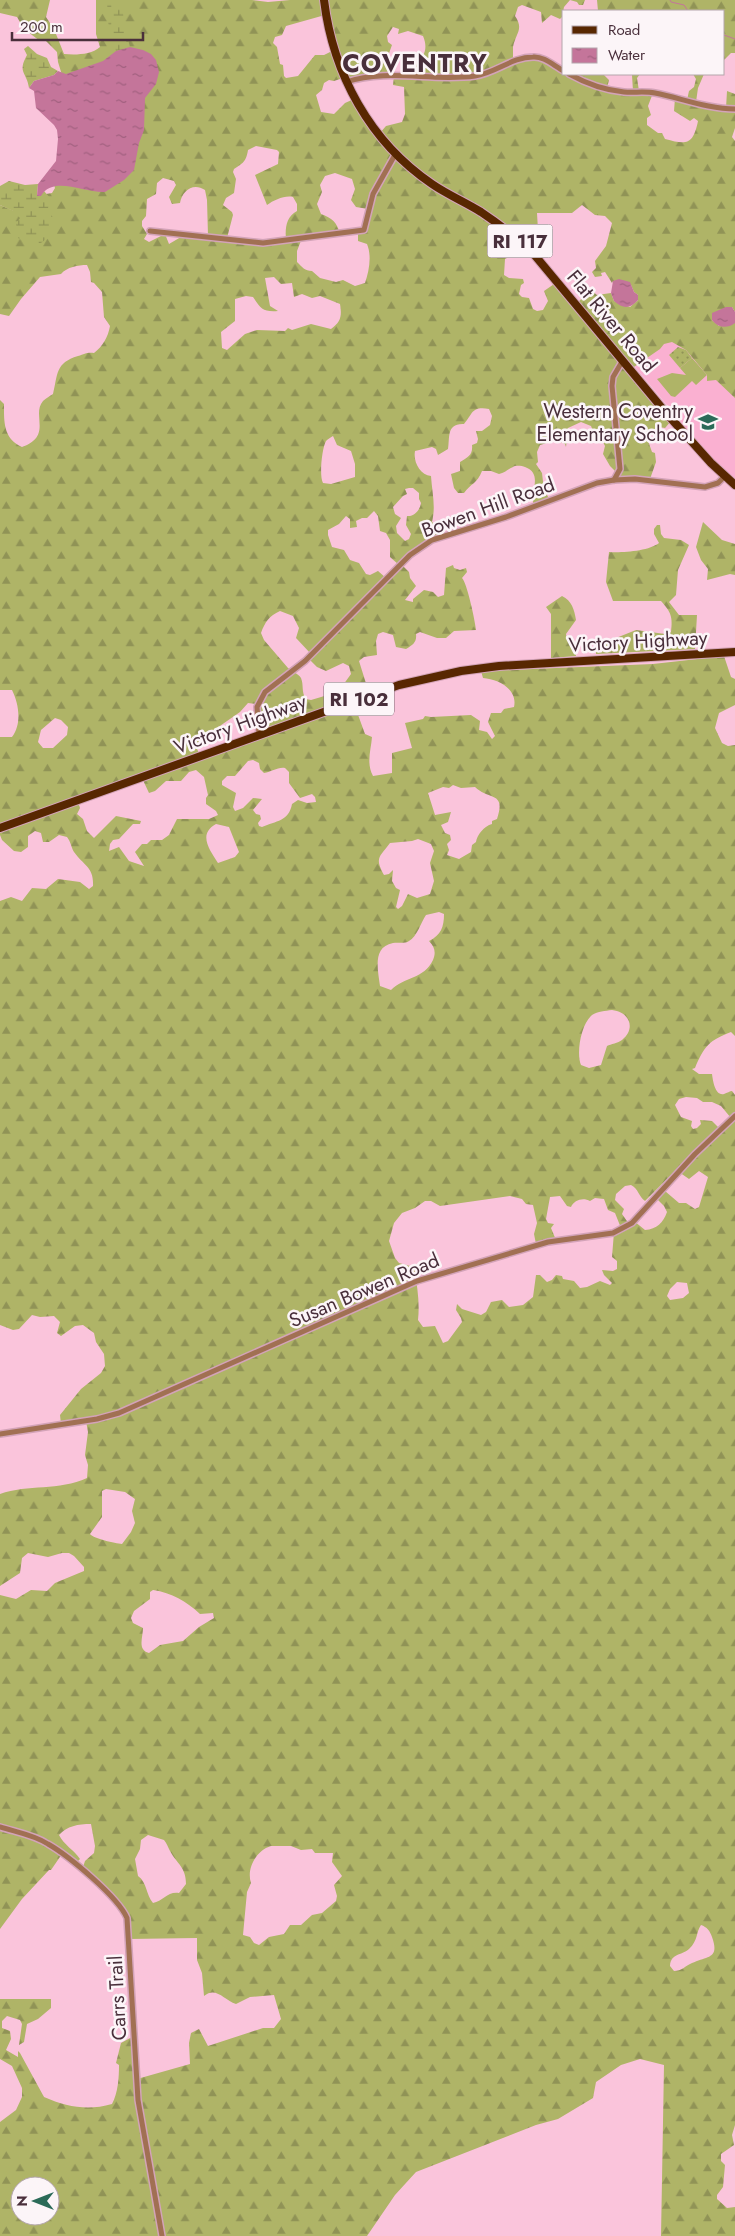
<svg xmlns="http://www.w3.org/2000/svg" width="735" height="2236" font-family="Jost,sans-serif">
<defs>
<pattern id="green-dots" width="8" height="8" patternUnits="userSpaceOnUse" patternTransform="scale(1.25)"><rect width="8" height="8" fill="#afb467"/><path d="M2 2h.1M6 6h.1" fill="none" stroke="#909356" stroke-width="1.8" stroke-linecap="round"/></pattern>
<pattern id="forest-firs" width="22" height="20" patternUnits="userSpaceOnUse" patternTransform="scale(1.25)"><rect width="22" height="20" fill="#afb467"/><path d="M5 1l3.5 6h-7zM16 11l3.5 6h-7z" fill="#909356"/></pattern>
<pattern id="wetland-marsh" width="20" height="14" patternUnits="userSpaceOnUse" patternTransform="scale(1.25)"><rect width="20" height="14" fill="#afb467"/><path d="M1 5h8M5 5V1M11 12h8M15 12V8" fill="none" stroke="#909356"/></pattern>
<pattern id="water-ripples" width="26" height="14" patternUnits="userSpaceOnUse" patternTransform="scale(1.25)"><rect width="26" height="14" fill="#c4759a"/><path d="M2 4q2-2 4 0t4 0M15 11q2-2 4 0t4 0" fill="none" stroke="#a1607f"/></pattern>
</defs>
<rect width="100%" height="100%" fill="#fac4db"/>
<path fill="#fab0d1" d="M667,334L735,383V478L714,461L631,362Z"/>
<path fill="url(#green-dots)" d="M678,347L686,350L692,358L680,368L669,355Z"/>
<g fill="url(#forest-firs)" fill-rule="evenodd">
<path d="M0,0H50L46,17L54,29L64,54C75,55 91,55 100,47L96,34V0H252L268,2L290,0H585L583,5H579L577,2L570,0L564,7L562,17L560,19L551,15L542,23L541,12L522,5L518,7L515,16C524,29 516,33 513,47C513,50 513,55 513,59L538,57L561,69L564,65V74H603L609,80L607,88L633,91L632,75L640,74L637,78L639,91L653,93L648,106L651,115L647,118V125L658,133H662L665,139C687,145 693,145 698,121L694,118L690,121L674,111L675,98L687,100L689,91L694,87L696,79L693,74H704L698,88L696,102L726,108L727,91L735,94V128L732,137L735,141V312L732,307L712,320L719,326L735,322V398L716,380L707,381V375L686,350L672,342L664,344L660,349L631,369L672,420L665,428L659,427L650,431L647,438L652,452L655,453L656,462L650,479H616L618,474L610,466L603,454L605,446L602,440L595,436L591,426L581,422L568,428L566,447L565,444L557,440L540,445L537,452L538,462L536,464L542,473L544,490L550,500L534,506C529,493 544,474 525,467C522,466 516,465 513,467C508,469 505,473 499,474L491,471H482C477,484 471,483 464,493H458L454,488L451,474L460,471V462C468,457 473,455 472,445L477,443L478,439L476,431H482L490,425L492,416L489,409C471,406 473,414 464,424C446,423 450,438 448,449L438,455L436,449L432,447L415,451C413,462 420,475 431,476C432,492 436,506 432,522L437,526L440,536L423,544L402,565L409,572L410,578L416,586L405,600L413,602V599L424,590L433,592L438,597L444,595L446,568L453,565L454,568L460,570L466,568L467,572L462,578C467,583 475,620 476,630L454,631L446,638H437L420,632L416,634C417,642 413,645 406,649L396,647L393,635L383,632L378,634L376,641L377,655L364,657L359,661L369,693L353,701L365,734L372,737C371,750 366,763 373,776L392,773V753L412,748L405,723L423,719L425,716L431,717L471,715L480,721L479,730L487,732L492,739L495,736L488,722L491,713H501L504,709L514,707C518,689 498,679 483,678L481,671L653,664L724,656L731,677L735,679V705L719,713L715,728L722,743L728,746L735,745V1036L731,1032C710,1040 704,1046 695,1068L692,1069L699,1074H712C713,1081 715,1096 724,1094C727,1093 730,1091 732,1091L735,1095V2125L732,2135L734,2145L721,2154V2161L725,2165L723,2187L717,2195V2199L727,2208L735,2207V2236H661L664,2065L640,2059L621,2065L596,2082L593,2098L558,2119L536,2125L416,2172L395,2195L367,2236H0V2122L16,2110L22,2097V2088L12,2066L0,2059V1999H51V2008L38,2019L27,2024L24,2042L19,2045L22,2024L20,2020L7,2016L2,2021V2028L10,2031L11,2039L6,2050L18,2057V2051L20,2053L44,2097C67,2107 88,2111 112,2104C118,2093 119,2078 119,2065L116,2063L121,2043L132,2037L137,2079L190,2064L189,2043L191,2033L199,2029L208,2046L263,2028H274L281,2019L274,1995L250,1997L236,2004C224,2000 216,1986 204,1996L202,1973L197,1960V1938L129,1939C128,1903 106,1892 82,1870L85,1861L94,1853L95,1846L91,1824C78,1824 67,1826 59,1835C64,1845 74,1850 80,1859L77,1862L62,1854L51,1870H49L22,1899L0,1929V1595L16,1599L31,1590L47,1591L55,1583L84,1571V1567L74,1556L69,1553H62L48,1557L28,1553L22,1558L20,1573L0,1586V1494C28,1484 59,1491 87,1478L88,1465L85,1455L88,1432L86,1421L61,1424L60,1415L81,1389L101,1373L105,1366L104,1354L96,1342L94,1333L83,1325L75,1326L61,1336L57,1333L60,1322L54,1316L40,1317L32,1315L19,1329L13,1330L0,1325V901L11,897L22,901L32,888L46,889L58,879L80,882L89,889L93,886C94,867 84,866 74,852C71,847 71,842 67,837L59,835L49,842H43L41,833L35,831L28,836V847L21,852L14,851L2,840L0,835V737H12C22,724 19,704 12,690H0V400L4,404C4,421 3,439 22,447C53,436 31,415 43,401C46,398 50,396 53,394C58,374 55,363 78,356C85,354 87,352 94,353C103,346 108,337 110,326L104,317L102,292L94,283L91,282L90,272L87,265C78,265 67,267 61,274L40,277L21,299L9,316L0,314V205L14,211L46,194L52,193L55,188L54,185L61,184L62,75L58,62L57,52L45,40L40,41L24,29L17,17L0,13ZM325,15L334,50L324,55H315L298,76L286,78L284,76L283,65L280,64L277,47L273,43L275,37L282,35L286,26ZM393,27L399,29L398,34L408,31L423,36C428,48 425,55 416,65V76H394L393,85L404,87L405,114L402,122L386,126L379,134L354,99L345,103L334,114L321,112L316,95L322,90L324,83L329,80L334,81L343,78L346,82L389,76L388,56L392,45L388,42L387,36ZM256,146L277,150L279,152L278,164L255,175L267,205C274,200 285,195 293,197L297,204V211C286,217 285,228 286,240L261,242L227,238L233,215L232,212L223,205L226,198L234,193L236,179L233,172L234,169C243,163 246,162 248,150ZM335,173L352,179L355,189L351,200L356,207L368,209L363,230L358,231V241L367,244C372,256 369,271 365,283L355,286L343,280L336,282L320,278L312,271C305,271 302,267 297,262V251L302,238L340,234C337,222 332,218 321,214L317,204L322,192L320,185L325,176ZM163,178L174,181L176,185L169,197L172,204L180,203C182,191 193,182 205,190L207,200L208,236L186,234L169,244L165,234L149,242L144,239L147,234L142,226V221L146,216L147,199L156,194L157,183ZM582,205L595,215L605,216L612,223L606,246L595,261L596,268L592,272L595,277L602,276L601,273L605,272L612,283L613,281L631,285L634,292L638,295V300L630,307L614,301L611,293L597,295L591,290L577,303L557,282L544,291L548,301L543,310L537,311L533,309L529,298L522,297L519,294L521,285L524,283L523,279L509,278L504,275L505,259L509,257L510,247L517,240L538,258L550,246L538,230L537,213H572ZM274,277L281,284L292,283L294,297L302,294L312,298L320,296L340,304C342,316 341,322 331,329L311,324L292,330L288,328L285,331L257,330L245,334L227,350L222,348L221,332L235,321V299L246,296L253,297C261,309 263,312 278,311L270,306L265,278ZM333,436L337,445L351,451L355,464V477L331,484L323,483C319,476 322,448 326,441C328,439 331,437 333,436ZM409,488H413L419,493V499L421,503C420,510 414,517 407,516L406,525L411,534L409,539L405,541L397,533L396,526L401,518L395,514L393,507L403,496L407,494L405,489ZM374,511L378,516L380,531L386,533L390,540V557L399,565L386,578L378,571L370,575L366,574L359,563L350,560L344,550L332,547L328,535V530L339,524L346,516L350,519V528L357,527L356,521L362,518H367ZM280,611L293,616L299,628L296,638L311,654L308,658L317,667L326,671L343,663L349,666L351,674L338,692L311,700L306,699C301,692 304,685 301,678C298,673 292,672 288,668L264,640L261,633C265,622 269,616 280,611ZM248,703L257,704V734L199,755L196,744L204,737L240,712ZM55,718L61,720L68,727L67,735L53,748H43L38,742L41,730ZM253,760L259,763L260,769L264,773C272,772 277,767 285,768L289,772V783L300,798L312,794L315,797L316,802L307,803L298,800L292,804C289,821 276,821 262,827L259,826L258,823L261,819L260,815L256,814L253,810L262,799L253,798L243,808L235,811L233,807L236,793L222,785V781L227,776H235L248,761ZM196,770L204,777L208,795L206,798V804L216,811L218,815L209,819H177L169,835L162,840H151L147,844H142L135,852L144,866L129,861L119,847L109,851L110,844L113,840L119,839L133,824H140L141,821L116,816L94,838L87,831L83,819L77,814L80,808L77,799L141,776L149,793L155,791L166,781H181L189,772ZM453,785L461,788L475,787C490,801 506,791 497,819L492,821V824C484,826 477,835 476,842L472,845L471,852L459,859L447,855L449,850L447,844L451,840L450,835L445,833L441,825L448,822L451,812L435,815L428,793L443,787L449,788ZM216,824L229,827L239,852L235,857L218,863C209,849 198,834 216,824ZM418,839L431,844L434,851L430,863L434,881L430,894L417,898L408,894L402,906L398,909L396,907L400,890L396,888L392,881L393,870L389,874L384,875C374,857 380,857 390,843L412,841ZM439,912L444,914C444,927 441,935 429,941C435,947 436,953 433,960C424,979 404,977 391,990L380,986C378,970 372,947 393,943C398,942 405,944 409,941C417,937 421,922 426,915ZM612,1010C630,1012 636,1029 622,1040C618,1043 611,1044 607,1046L601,1065L589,1068L581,1065C576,1053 581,1024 592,1015C598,1011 605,1011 612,1010ZM686,1097L697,1098L703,1102H712L721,1106L731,1118L720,1129L712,1121L700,1120L701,1124L697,1128L693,1129L691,1126L692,1121L681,1117L675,1105L679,1099ZM676,1170L689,1179L699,1171L708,1177L699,1207L695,1209L686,1203H679L665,1191L656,1198L664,1206L667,1212C663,1223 657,1229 645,1230L634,1221L629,1224L622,1214L624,1209L615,1200L616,1194L625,1186L631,1185C638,1188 639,1197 645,1201ZM510,1196L522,1199L526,1204L533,1205L537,1223L534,1234L536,1244L556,1240L551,1228L554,1224L548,1223L546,1219L550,1197L560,1196L567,1206L571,1207C574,1200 583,1197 590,1201L595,1198L604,1199L608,1210L615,1213L621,1228L614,1232L612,1257L617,1261V1269L613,1271L602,1270L604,1275L612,1283L610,1285L600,1281L587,1287L580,1288L574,1281L563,1279L562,1276L556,1275L552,1280L547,1282L540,1275H536L533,1297L523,1305L509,1307L502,1300L491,1302L486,1312L481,1315L462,1309L457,1304L456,1310L461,1318L462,1322L448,1341L443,1343L435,1326L423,1327L418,1320C420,1302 417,1285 414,1267L399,1263L395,1258L389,1241L394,1223L402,1213L415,1208L425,1201H431L440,1206ZM677,1282L687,1283L689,1293L683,1298L670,1300L667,1296L670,1289ZM106,1489L125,1492L135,1499L132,1511L135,1523L131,1532L122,1544C115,1543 94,1539 90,1534L102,1517V1491ZM153,1590C172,1593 186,1601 200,1614L213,1613L214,1618L199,1627L183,1641L160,1645L149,1653C137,1650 143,1637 143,1628L133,1623L131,1618L134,1611L150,1599V1592ZM148,1835L164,1840C167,1844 168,1847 170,1851C177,1864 186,1867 186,1884L179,1893C168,1891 163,1901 153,1903C146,1895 147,1882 138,1876L135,1859L140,1849L141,1840ZM271,1846H291L301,1850L312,1849L315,1853H333L332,1862L342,1876L334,1885L337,1896L336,1901L322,1913L312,1915L301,1925H290L284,1934L269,1937L259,1945L254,1943L250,1937L243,1935L247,1892L251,1883C246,1868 257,1850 271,1846ZM701,1925C707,1927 710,1931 712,1937C720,1959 707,1956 692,1963C685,1966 682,1971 674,1971L670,1966C671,1953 681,1956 689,1949C698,1941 696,1932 701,1925ZM20,2186H50V2216H20Z"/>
<path d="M597,0H735V53H731L724,60V11H598Z"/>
<path d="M703,522L722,540L735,544V575L730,574L707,580L708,569L701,560L696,547Z"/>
<path d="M657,525H660L661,534L664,538L681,540L689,545L678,570L676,595L669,602L679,615H697L695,649L596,654V645L615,643L616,638L636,630L665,634L671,632C673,617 671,612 661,601H613L606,582L609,552C622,553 649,551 659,543L654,534V529Z"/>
<path d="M562,596C572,601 574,609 576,620L566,634L567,639L575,644L576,656L551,658V614L546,607Z"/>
</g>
<g fill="url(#wetland-marsh)">
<path d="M107,0H122L124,24L130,47L116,51L108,22Z"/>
<path d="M28,46L37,54L47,58L51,67L58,71L54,75L34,81L29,88C27,72 17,73 27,55L24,49Z"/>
<path d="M9,181L25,185L38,184L37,196L44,191L51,199L48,208L54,220C48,241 42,251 18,238L16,223L20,218L13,211L0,205V186Z"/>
</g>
<path fill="#afb467" d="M692,358L707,375L696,385L692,381L675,397L671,396L657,379L672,373L686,375L680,368Z"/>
<g fill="url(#water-ripples)">
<path d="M130,47L143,50L151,54L156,60L159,72L156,84L145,98L144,130L139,143L134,170L124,180L105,192C84,193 53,175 41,196H37L38,184L56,161L58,139L57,130L54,125L36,108L34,91L29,88L34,81L54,75L58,71L66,74L103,61L116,51Z"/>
<path d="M619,279L630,282L634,292L638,295V300C630,309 623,309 614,301L611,293L613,281Z"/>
<path d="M726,307H732L735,312V323C727,329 718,328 712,320V313Z"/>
</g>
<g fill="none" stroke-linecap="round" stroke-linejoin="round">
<g stroke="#c4759a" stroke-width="1">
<path d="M670,0L671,2L684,5L688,11"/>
<path d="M724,35L735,39"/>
</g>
<defs>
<g id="minor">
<path d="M569,74C587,84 603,90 624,92C634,93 644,91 655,93C681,98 708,109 735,109"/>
<path d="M346,82C388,68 432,82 475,76C496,73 512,57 533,57C544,56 554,66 564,71"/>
<path d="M150,231L263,243L364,230L373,194L396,153"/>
<path d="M614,480L620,469L612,386L613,377L623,360"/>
<path d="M259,734L257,707L265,692L305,661L410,555L432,540L506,517L597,483L614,480L635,479L705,487L718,483L725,476"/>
<path d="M0,1434L97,1419L119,1413L417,1281L548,1242L613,1233L632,1223L695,1154L735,1116"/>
<path d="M0,1827C16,1832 34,1835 48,1844C69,1856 118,1897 127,1918L138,2100L162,2236"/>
</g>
<g id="primary">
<path d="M324,0C333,74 370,142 432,184C448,195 465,202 481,212C499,224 516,237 532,252L667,414L711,463L735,485"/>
<path d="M0,828L399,685L461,671L499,666L735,652"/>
</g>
</defs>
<use href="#minor" stroke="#d3a3b8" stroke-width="8"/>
<use href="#primary" stroke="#d3a3b8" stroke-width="10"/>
<use href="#minor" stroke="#a17053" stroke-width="5"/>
<use href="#primary" stroke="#582701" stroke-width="8"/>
</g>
<defs>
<symbol id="school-bare" viewBox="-9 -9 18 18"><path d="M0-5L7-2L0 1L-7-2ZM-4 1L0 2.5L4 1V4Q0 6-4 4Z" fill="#2b6a58" stroke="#fcf5f8" stroke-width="2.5" paint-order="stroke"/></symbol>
</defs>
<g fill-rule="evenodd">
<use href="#school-bare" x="694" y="408" width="28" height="28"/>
</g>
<g text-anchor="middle" stroke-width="5" stroke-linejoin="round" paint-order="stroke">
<g fill="#fcf5f8" stroke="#7f6a74" stroke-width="1">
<rect x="487.5" y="224.5" width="65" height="33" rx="4"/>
<rect x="324" y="682.5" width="70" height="33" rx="4"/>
</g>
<g font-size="19" font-weight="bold" fill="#492f3b">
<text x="520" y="248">RI 117</text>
<text x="359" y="706">RI 102</text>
</g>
<g font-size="20" fill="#492f3b" stroke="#fcf5f8">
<text transform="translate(612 321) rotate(50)" y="7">Flat River Road</text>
<text transform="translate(488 507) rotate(-20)" y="7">Bowen Hill Road</text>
<text transform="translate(638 641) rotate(-3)" y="7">Victory Highway</text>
<text transform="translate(240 724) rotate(-20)" y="7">Victory Highway</text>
<text transform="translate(364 1290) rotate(-23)" y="7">Susan Bowen Road</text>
<text transform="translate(117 1998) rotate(-93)" y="7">Carrs Trail</text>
</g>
<g font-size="20" fill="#492f3b" stroke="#fcf5f8" text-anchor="end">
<text x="693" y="418">Western Coventry<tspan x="693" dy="23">Elementary School</tspan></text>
</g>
<g font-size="25" font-weight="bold" letter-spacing="1" fill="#492f3b" stroke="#fcf5f8">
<text x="415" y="72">COVENTRY</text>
</g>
</g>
<rect x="562" y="10" width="162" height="65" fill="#fcf5f8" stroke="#b4a6ac"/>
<rect x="572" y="26" width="25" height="8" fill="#582701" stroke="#b4a6ac"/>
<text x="608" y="35" font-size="15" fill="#492f3b">Road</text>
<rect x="572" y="48" width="25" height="15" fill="url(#water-ripples)" stroke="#b4a6ac"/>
<text x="608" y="60" font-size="15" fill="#492f3b">Water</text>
<g transform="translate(35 2201) rotate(270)"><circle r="24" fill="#fcf5f8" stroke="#b4a6ac"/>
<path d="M0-4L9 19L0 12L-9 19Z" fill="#2b6a58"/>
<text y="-8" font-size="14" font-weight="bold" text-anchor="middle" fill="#492f3b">N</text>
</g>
<path d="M12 32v8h131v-8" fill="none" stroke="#492f3b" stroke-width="2.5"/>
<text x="20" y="32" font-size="15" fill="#492f3b" stroke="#fcf5f8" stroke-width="4" paint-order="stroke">200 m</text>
</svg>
